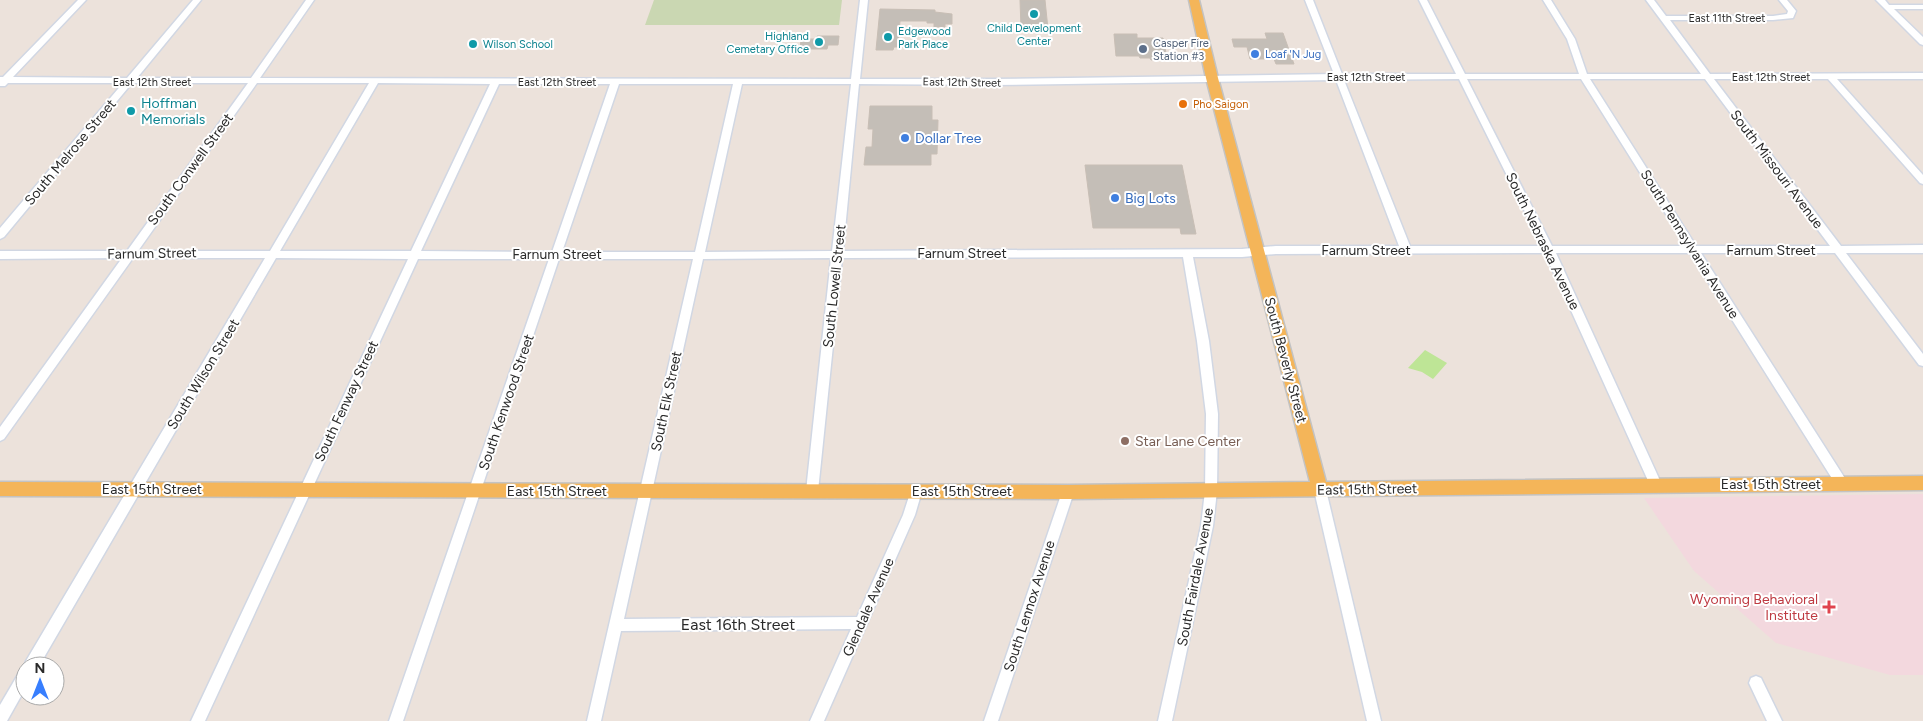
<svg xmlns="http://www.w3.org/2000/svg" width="1923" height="721" font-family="Figtree,sans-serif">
<rect width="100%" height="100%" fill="#ece2db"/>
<path fill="#f3d8de" d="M1923,494V675H1890L1776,643L1694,571L1644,498Z"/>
<path fill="#bee596" d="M1425,350L1447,363L1433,379L1422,372L1408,368Z"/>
<path fill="#cad7b2" d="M654,0H842L839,25H645Z"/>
<g fill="#c4beb7" stroke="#c8beb5">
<path d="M1020,0H1045L1048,29L1021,28Z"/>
<path d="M880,9L935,10V12L952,14V24H945V27H934V23H927V21H900L898,47H894L893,50H876Z"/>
<path d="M1265,33H1283L1294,64H1276L1274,59H1250L1247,47H1234L1232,39H1267Z"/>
<path d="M1114,34H1137V38H1163L1167,58L1151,60L1150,58H1140L1139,56H1116Z"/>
<path d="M817,36H839L838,45H828L827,49H800L801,39H817Z"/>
<path d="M870,106H932V120H938L937,154H931V165H864L866,147H872L873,129H868Z"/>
<path d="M1085,165H1182L1196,234H1181L1180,228H1093Z"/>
</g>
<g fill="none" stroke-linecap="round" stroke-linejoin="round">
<defs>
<g id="minor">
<path d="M78,0H86L13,77L127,78L193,0H201L137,78H251L306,0H314L260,78L851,79L860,0H868L860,79H993L1334,74L1305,0H1313L1342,74H1456L1419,0H1427L1465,74H1579L1567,39L1543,0H1551L1575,39L1587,74H1701L1646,0H1654L1666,16H1773L1787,14L1788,11L1779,0H1787L1796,11L1793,18L1773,20H1670L1710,74L1923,73V79H1837L1923,175V184L1920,183L1828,79H1714L1841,246L1923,245V253H1846L1923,354V366L1919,365L1835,253H1701L1846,480L1848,484L1846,488L1842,489L1838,488L1690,253H1556L1662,485L1660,489L1656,490L1652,489L1650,485L1545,253L1276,254L1242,257H1193L1209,341L1218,414L1217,491L1213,526L1172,721H1158L1201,526L1205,491L1206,414L1197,341L1183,257L842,258L818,491L816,495L812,496L808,495L806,491L831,258L703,259L624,619L857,617L903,515L912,487L916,486L920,487L922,491L915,515L824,721H810L851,629L621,631L601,721H587L693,259H559L403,721H389L549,259H418L205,721H191L408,259L276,258L39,666H25V668L24,666L26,661L265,258H133L4,439L0,441V427L122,258L0,259V251H127L248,83H132L4,237L0,239V228L123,83H8L5,86H0V77H3ZM1459,79L1542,246H1410L1344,80ZM1467,79H1581L1686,246H1552ZM1590,79H1705L1830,246H1696ZM1336,80L1399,246H1276L1242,249L843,251L859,84L993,85ZM257,83H369L270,251H138ZM378,83L490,84L411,251H280ZM499,84H610L552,252L421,251ZM619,84H733L695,252H562ZM742,84H851L832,251L705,252Z"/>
<path d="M1876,0H1885L1889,5H1923V9H1894L1923,37V45L1920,44Z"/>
<path d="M1320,485L1324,486L1326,490L1381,721H1367L1314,490L1316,486Z"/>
<path d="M1068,487L1072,488L1074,492L998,721H984L1062,492L1064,488Z"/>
<path d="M25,669V689L7,721H0V705L20,671Z"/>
<path d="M1756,676L1761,678L1782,721H1767L1749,683L1751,678Z"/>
</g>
<path id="major" d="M1189,0H1199L1218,78L1326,482L1923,476V490L1068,499L0,496V482L1068,485L1310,482L1206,78Z"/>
</defs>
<use href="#minor" stroke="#d1d7e3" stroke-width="3"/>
<use href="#major" stroke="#c3c3c3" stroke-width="3"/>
<use href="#minor" fill="#fff" fill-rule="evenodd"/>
<use href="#major" fill="#f4b559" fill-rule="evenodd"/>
</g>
<g fill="#0f9aa8" stroke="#fff" stroke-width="2">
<circle cx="1034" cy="14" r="5"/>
<circle cx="888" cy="37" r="5"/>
<circle cx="819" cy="42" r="5"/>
<circle cx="473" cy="44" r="5"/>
<circle cx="131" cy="111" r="5"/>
</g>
<circle fill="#5c6f8a" stroke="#fff" stroke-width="2" cx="1143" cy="49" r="5"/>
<g fill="#3f7fe0" stroke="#fff" stroke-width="2">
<circle cx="1255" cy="54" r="5"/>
<circle cx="905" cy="138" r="5"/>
<circle cx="1115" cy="198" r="5"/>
</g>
<circle fill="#e8710a" stroke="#fff" stroke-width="2" cx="1183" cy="104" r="5"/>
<circle fill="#8d6e63" stroke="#fff" stroke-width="2" cx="1125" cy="441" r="5"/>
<path fill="#e0444e" stroke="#fff" stroke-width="2" d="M1826.5 599.5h5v5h5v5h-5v5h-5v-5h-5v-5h5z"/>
<g text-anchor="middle" stroke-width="4" stroke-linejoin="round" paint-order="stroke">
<g font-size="11" fill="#2a2a2a" stroke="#fff">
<text x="1727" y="22">East 11th Street</text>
<text x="1366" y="81">East 12th Street</text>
<text x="1771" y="81">East 12th Street</text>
<text x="152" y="86">East 12th Street</text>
<text x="557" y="86">East 12th Street</text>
<text transform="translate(962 82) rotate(1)" y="4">East 12th Street</text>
</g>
<g font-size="11" fill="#0d838f" stroke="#fff" text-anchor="start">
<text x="1034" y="32" text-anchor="middle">Child Development<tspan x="1034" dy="13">Center</tspan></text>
<text x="898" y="35">Edgewood<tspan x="898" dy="13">Park Place</tspan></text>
<text x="809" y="40" text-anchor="end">Highland<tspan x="809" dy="13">Cemetary Office</tspan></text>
<text x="483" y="48">Wilson School</text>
</g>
<g font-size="11" fill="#4e5e75" stroke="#fff" text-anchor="start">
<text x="1153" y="47">Casper Fire<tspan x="1153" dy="13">Station #3</tspan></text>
</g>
<g font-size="11" fill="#366cbe" stroke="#fff" text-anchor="start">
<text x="1265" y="58">Loaf 'N Jug</text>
</g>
<g font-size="11" fill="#c56008" stroke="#fff" text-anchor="start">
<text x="1193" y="108">Pho Saigon</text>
</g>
<g font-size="14" fill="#0d838f" stroke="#fff" text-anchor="start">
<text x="141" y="108">Hoffman<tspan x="141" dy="16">Memorials</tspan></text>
</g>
<g font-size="14" fill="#366cbe" stroke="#fff" text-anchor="start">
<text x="915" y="143">Dollar Tree</text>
<text x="1125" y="203">Big Lots</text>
</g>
<g font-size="14" fill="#2a2a2a" stroke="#fff">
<text transform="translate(70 152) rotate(-50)" y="5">South Melrose Street</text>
<text transform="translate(190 169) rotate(-54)" y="5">South Conwell Street</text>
<text transform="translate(1777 169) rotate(53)" y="5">South Missouri Avenue</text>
<text transform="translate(1543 241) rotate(64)" y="5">South Nebraska Avenue</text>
<text transform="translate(1690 244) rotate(58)" y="5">South Pennsylvania Avenue</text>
<text x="1366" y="255">Farnum Street</text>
<text x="1771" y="255">Farnum Street</text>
<text transform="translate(152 253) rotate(-1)" y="5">Farnum Street</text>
<text x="962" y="258">Farnum Street</text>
<text x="557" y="259">Farnum Street</text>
<text transform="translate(834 286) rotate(-84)" y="5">South Lowell Street</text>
<text transform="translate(1286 360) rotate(75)" y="5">South Beverly Street</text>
<text transform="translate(203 374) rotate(-59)" y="5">South Wilson Street</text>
<text transform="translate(346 401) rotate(-65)" y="5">South Fenway Street</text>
<text transform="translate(666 401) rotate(-78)" y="5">South Elk Street</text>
<text transform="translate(506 402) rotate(-71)" y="5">South Kenwood Street</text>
<text x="1771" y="489">East 15th Street</text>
<text x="152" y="494">East 15th Street</text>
<text transform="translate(1367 489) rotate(-1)" y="5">East 15th Street</text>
<text x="557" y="496">East 15th Street</text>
<text x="962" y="496">East 15th Street</text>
<text transform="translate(1195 577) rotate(-79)" y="5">South Fairdale Avenue</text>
<text transform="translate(1029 606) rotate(-72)" y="5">South Lennox Avenue</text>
<text transform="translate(868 607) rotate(-66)" y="5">Glendale Avenue</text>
</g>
<g font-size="14" fill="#785e54" stroke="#fff" text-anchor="start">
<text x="1135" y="446">Star Lane Center</text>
</g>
<g font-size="14" fill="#be3a42" stroke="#fff" text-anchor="end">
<text x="1818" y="604">Wyoming Behavioral<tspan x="1818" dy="16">Institute</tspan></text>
</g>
<g font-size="16" fill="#2a2a2a" stroke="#fff">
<text x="738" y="630">East 16th Street</text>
</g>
</g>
<g transform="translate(40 681)"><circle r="24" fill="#ffffff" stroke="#aaaaaa"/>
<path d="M0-4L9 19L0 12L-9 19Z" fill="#377efe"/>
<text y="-8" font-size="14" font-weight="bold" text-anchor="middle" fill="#2a2a2a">N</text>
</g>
</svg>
